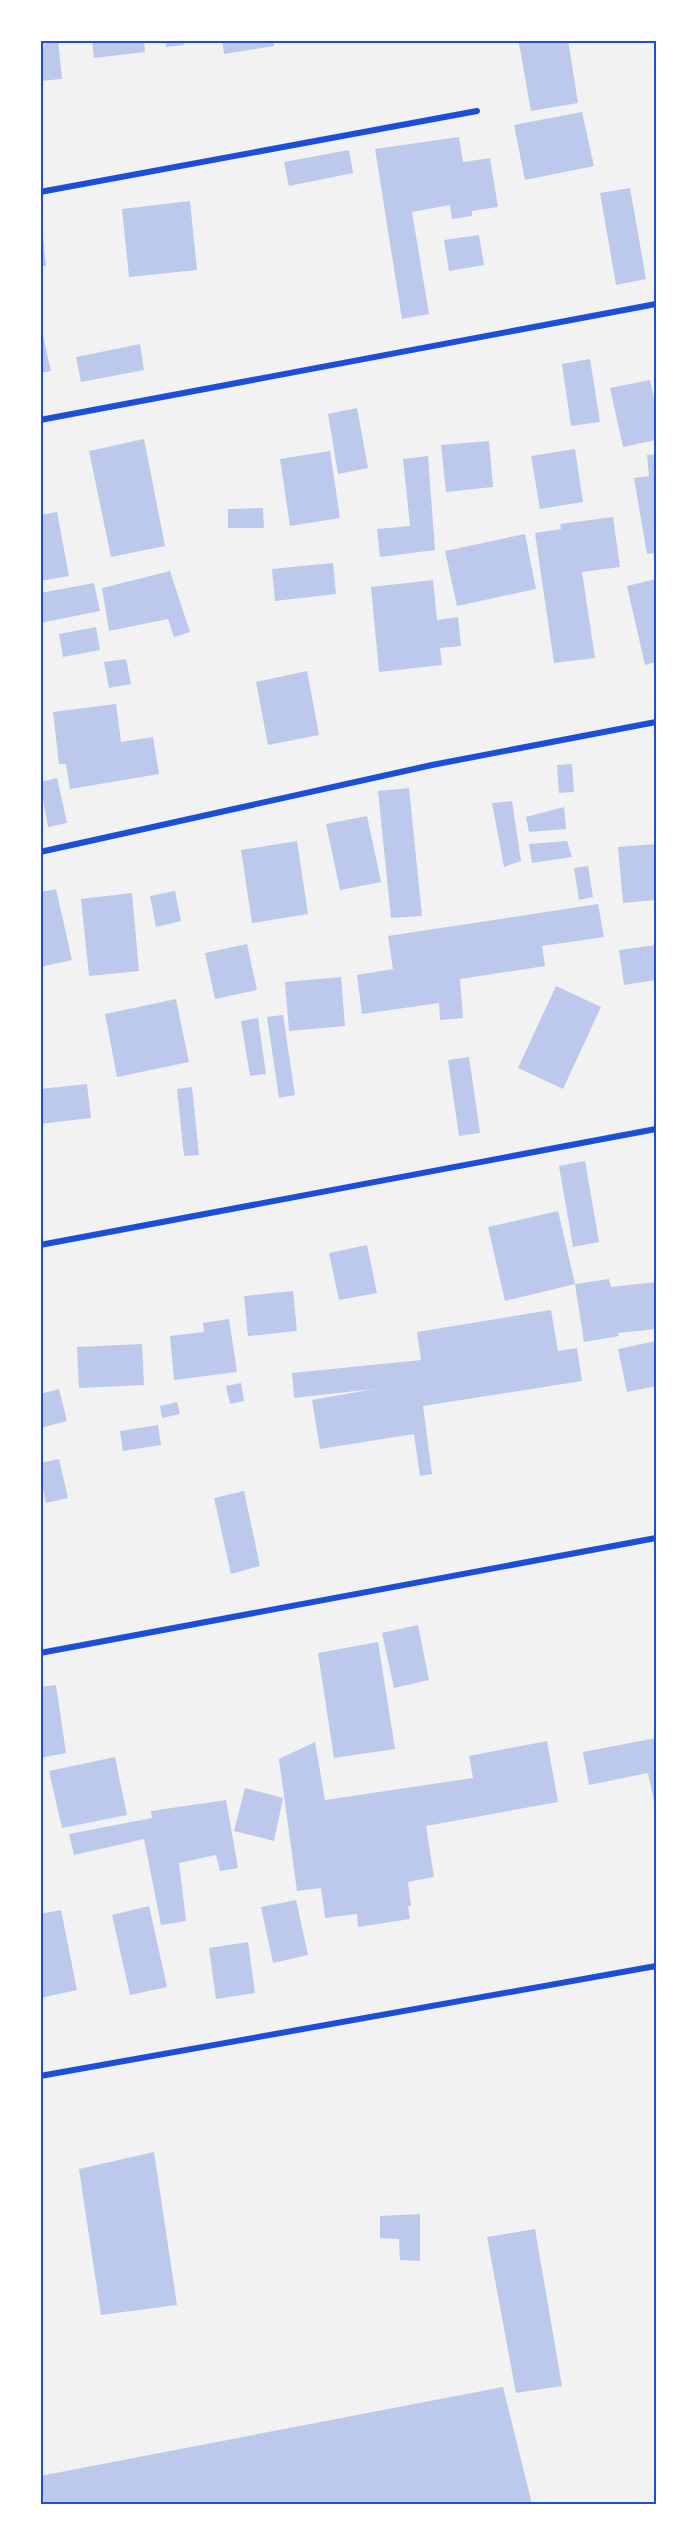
<svg xmlns="http://www.w3.org/2000/svg" width="697" height="2545" font-family="Merriweather,serif">
<rect width="100%" height="100%" fill="#f2f2f2"/>
<g fill="#bdc9ec">
<path d="M40,40H58L62,79L40,81Z"/>
<path d="M92,40H144L145,52L94,58Z"/>
<path d="M166,40H183L184,45L166,47Z"/>
<path d="M222,40H274V46L224,54Z"/>
<path d="M534,40H568L578,103L531,111L519,43Z"/>
<path d="M582,112L594,166L525,180L514,125Z"/>
<path d="M459,137L463,162L490,158L498,207L472,211V216L452,219L450,205L412,212L429,314L402,319L375,149Z"/>
<path d="M349,150L353,173L289,186L284,162Z"/>
<path d="M630,188L646,279L616,285L600,193Z"/>
<path d="M190,201L197,270L129,277L122,209Z"/>
<path d="M479,235L484,265L449,271L444,240Z"/>
<path d="M40,237H43L46,266H40Z"/>
<path d="M40,322L51,371L40,373Z"/>
<path d="M140,344L144,370L81,382L76,357Z"/>
<path d="M590,359L600,422L571,426L562,364Z"/>
<path d="M650,380L656,408V440L623,447L610,388Z"/>
<path d="M357,408L368,468L338,474L328,414Z"/>
<path d="M144,439L165,546L111,557L89,451Z"/>
<path d="M489,441L493,487L446,492L441,445Z"/>
<path d="M575,449L583,502L540,509L531,456Z"/>
<path d="M330,451L340,518L290,526L280,459Z"/>
<path d="M656,454V553L647,554L634,478L649,476L647,455Z"/>
<path d="M428,456L435,550L380,557L377,529L410,526L403,459Z"/>
<path d="M263,508L264,528H228V509Z"/>
<path d="M57,512L69,576L40,581V515Z"/>
<path d="M613,517L620,567L582,572L595,658L554,663L535,533L561,529L560,524Z"/>
<path d="M525,534L536,589L457,606L445,551Z"/>
<path d="M333,563L336,594L275,601L272,569Z"/>
<path d="M170,571L190,632L174,637L168,619L109,631L102,588Z"/>
<path d="M656,579V662L645,665L627,586Z"/>
<path d="M433,580L437,620L458,617L461,646L440,648L442,665L379,672L371,587Z"/>
<path d="M94,583L100,611L40,623V593Z"/>
<path d="M96,627L100,650L63,657L59,634Z"/>
<path d="M126,659L131,684L109,688L104,662Z"/>
<path d="M307,671L319,735L268,745L256,682Z"/>
<path d="M116,704L121,742L153,737L159,774L70,789L66,764H59L53,712Z"/>
<path d="M572,764L574,792L559,793L557,765Z"/>
<path d="M57,778L67,823L48,827L40,782Z"/>
<path d="M409,788L422,916L391,918L378,791Z"/>
<path d="M512,801L521,861L504,867L492,803Z"/>
<path d="M564,807L566,829L529,832L526,817Z"/>
<path d="M367,816L381,882L340,890L326,824Z"/>
<path d="M297,841L308,914L252,923L241,850Z"/>
<path d="M567,841L572,857L532,863L529,844Z"/>
<path d="M656,844V900L623,903L618,847Z"/>
<path d="M588,866L593,897L579,900L574,868Z"/>
<path d="M56,889L72,960L40,967V892Z"/>
<path d="M175,891L181,921L156,927L150,896Z"/>
<path d="M132,893L139,971L89,976L81,899Z"/>
<path d="M598,904L604,937L542,946L545,966L460,979L463,1018L440,1020L439,1003L362,1014L357,975L393,969L388,936Z"/>
<path d="M247,944L257,990L215,999L205,953Z"/>
<path d="M656,945V980L624,985L619,950Z"/>
<path d="M341,977L345,1026L289,1031L285,982Z"/>
<path d="M556,986L601,1007L563,1089L518,1068Z"/>
<path d="M176,999L189,1062L117,1077L105,1014Z"/>
<path d="M283,1015L295,1095L279,1098L267,1017Z"/>
<path d="M258,1018L266,1074L250,1076L241,1021Z"/>
<path d="M469,1057L480,1133L459,1136L448,1060Z"/>
<path d="M87,1084L91,1118L40,1124V1089Z"/>
<path d="M192,1087L199,1155L184,1156L177,1089Z"/>
<path d="M585,1161L599,1242L573,1247L559,1166Z"/>
<path d="M558,1211L575,1284L505,1301L488,1227Z"/>
<path d="M367,1245L377,1293L339,1300L329,1253Z"/>
<path d="M609,1279L611,1287L656,1282V1329L618,1333L619,1336L584,1342L575,1284Z"/>
<path d="M293,1291L297,1331L248,1336L244,1296Z"/>
<path d="M551,1310L558,1351L577,1348L582,1381L423,1406L432,1474L420,1476L414,1434L320,1449L312,1400L374,1389L294,1398L292,1373L421,1360L417,1332Z"/>
<path d="M229,1319L237,1372L174,1380L170,1336L204,1332L203,1323Z"/>
<path d="M656,1341V1386L627,1392L618,1349Z"/>
<path d="M142,1344L144,1385L79,1388L77,1347Z"/>
<path d="M241,1383L244,1401L230,1404L226,1386Z"/>
<path d="M59,1389L67,1421L40,1428V1394Z"/>
<path d="M177,1402L180,1414L162,1418L160,1406Z"/>
<path d="M158,1425L161,1445L123,1451L120,1431Z"/>
<path d="M59,1459L68,1498L46,1503L42,1483H40V1463Z"/>
<path d="M244,1491L260,1566L231,1574L214,1498Z"/>
<path d="M418,1625L429,1680L394,1688L382,1633Z"/>
<path d="M378,1642L395,1749L334,1758L318,1653Z"/>
<path d="M56,1685L66,1753L40,1758V1687Z"/>
<path d="M656,1738V1811L648,1773L589,1785L583,1752Z"/>
<path d="M547,1741L558,1802L426,1826L434,1877L408,1882L411,1906H408L410,1919L358,1927L357,1914L325,1918L321,1888L297,1891L279,1759L315,1742L325,1800L473,1778L469,1756Z"/>
<path d="M115,1757L127,1815L62,1828L49,1771Z"/>
<path d="M245,1788L283,1798L274,1841L234,1831Z"/>
<path d="M226,1800L238,1868L220,1871L216,1855L179,1863L186,1921L161,1925L144,1839L74,1855L69,1834L152,1818L151,1811Z"/>
<path d="M296,1900L308,1955L273,1963L261,1907Z"/>
<path d="M149,1906L167,1987L130,1995L112,1915Z"/>
<path d="M61,1910L77,1990L40,1998V1914Z"/>
<path d="M248,1942L255,1993L216,1999L209,1948Z"/>
<path d="M154,2152L177,2305L101,2315L79,2169Z"/>
<path d="M420,2214V2261L400,2260L399,2239L380,2238V2216Z"/>
<path d="M535,2229L562,2386L516,2393L487,2237Z"/>
<path d="M503,2387L532,2504H40V2476Z"/>
</g>
<g fill="none" stroke-linecap="round" stroke-linejoin="round">
<g stroke="#1d4ed8" stroke-width="6">
<path d="M40,192L477,111"/>
<path d="M40,420L656,304"/>
<path d="M40,852L432,765L656,722"/>
<path d="M40,1245L656,1129"/>
<path d="M40,1653L656,1538"/>
<path d="M40,2076L656,1966"/>
</g>
</g>
<rect width="697" height="2545" fill="none" stroke="#ffffff" stroke-width="84"/>
<rect x="42" y="42" width="613" height="2461" fill="none" stroke="#1d4ed8" stroke-width="2"/>
</svg>
